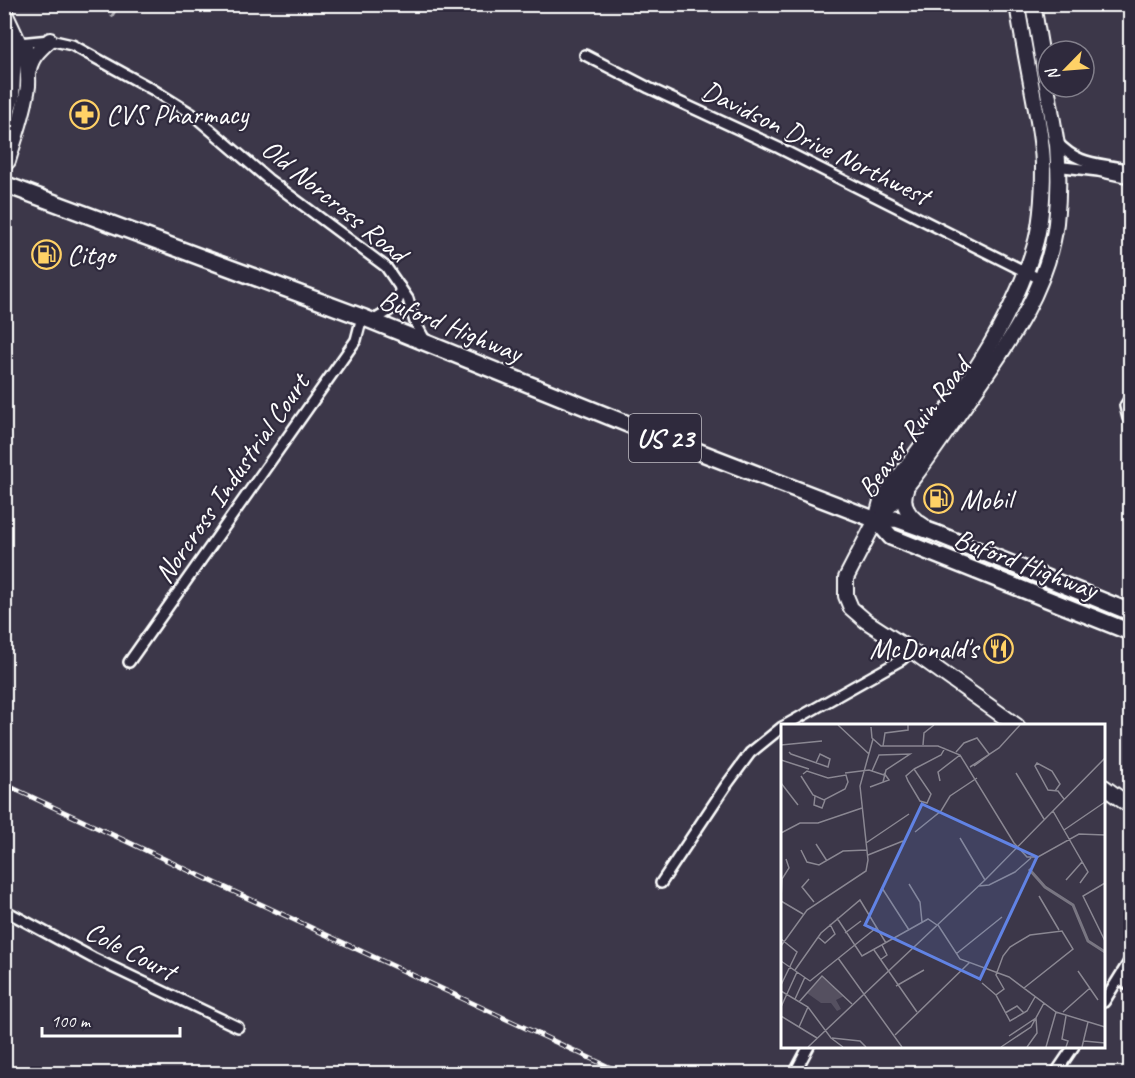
<svg xmlns="http://www.w3.org/2000/svg" width="1135" height="1078" font-family="Caveat,sans-serif">
<rect width="100%" height="100%" fill="#3c3749"/>
<filter id="ink" filterUnits="userSpaceOnUse"><feTurbulence type="fractalNoise" baseFrequency=".0167" numOctaves="2"/><feDisplacementMap in="SourceGraphic" scale="12" xChannelSelector="R" yChannelSelector="G"/><feConvolveMatrix kernelMatrix="1 2 1 2 8 2 1 2 1" color-interpolation-filters="sRGB"/></filter>
<g filter="url(#ink)">
<g fill="none" stroke-linecap="round" stroke-linejoin="round">
<path stroke="#afadb4" stroke-width="3" d="M112,16L119,4"/>
<defs>
<g id="street">
<path d="M19,43L50,40L72,45L152,89L192,114L268,179L386,267L408,299L415,322L426,342"/>
<path d="M585,55L649,88L779,148L1040,279"/>
<path d="M1057,142C1080,167 1100,162 1130,170"/>
<path d="M1055,166L1098,171L1130,178"/>
<path d="M373,321C389,310 401,308 400,287"/>
<path d="M1130,398L1125,406L1128,418L1130,419"/>
<path d="M129,662L356,340L362,317"/>
<path d="M784,726L901,660L912,651"/>
<path d="M661,883L725,787L750,753L782,727"/>
<path d="M4,910L93,958L238,1027"/>
<path d="M1119,980L1130,985"/>
<path d="M1104,1002L1130,960"/>
<path d="M794,1074L809,1046"/>
<path d="M1055,1074L1074,1046"/>
</g>
<g id="secondary">
<path d="M1017,4C1022,36 1028,67 1034,99C1038,121 1043,144 1043,167C1043,193 1042,223 1034,248C1005,343 938,422 881,501L876,520L846,578V596L851,608L866,621L912,651L1017,726"/>
<path d="M4,11L19,43L25,47C26,60 29,73 28,86C25,111 15,137 8,161L4,165"/>
<path d="M29,70C31,57 40,49 50,40"/>
<path d="M4,121L12,98L14,50L19,43"/>
<path d="M906,490C900,506 910,518 924,526"/>
<path d="M877,519C909,488 933,451 958,415C999,356 1047,296 1056,223C1059,197 1059,171 1057,145L1033,4"/>
<path d="M1104,787L1130,806"/>
</g>
<g id="primary">
<path d="M4,184L362,317L640,429L876,520L896,519L935,533L1130,612"/>
<path d="M876,520L891,537L1130,632"/>
</g>
</defs>
<use href="#street" stroke="#fff" stroke-width="14"/>
<use href="#secondary" stroke="#fff" stroke-width="18"/>
<use href="#primary" stroke="#fff" stroke-width="20"/>
<use href="#street" stroke="#2f2a3d" stroke-width="9"/>
<use href="#secondary" stroke="#2f2a3d" stroke-width="14"/>
<use href="#primary" stroke="#2f2a3d" stroke-width="15"/>
<defs>
<path id="rail" d="M4,784L624,1074"/>
</defs>
<use href="#rail" stroke="#fff" stroke-width="5"/>
<use href="#rail" stroke="#2f2a3d" stroke-width="3" stroke-dasharray="9" stroke-linecap="butt"/>
</g>
</g>
<defs>
<symbol id="pharmacy-ring" viewBox="-11 -11 22 22"><circle r="9.5" fill="#2f2a3d" stroke="#ffd166" stroke-width="1.5"/><path d="M-2-6h4v4h4v4h-4v4h-4v-4h-4v-4h4Z" fill="#ffd166"/></symbol>
<symbol id="fuel-ring" viewBox="-11 -11 22 22"><circle r="9.5" fill="#2f2a3d" stroke="#ffd166" stroke-width="1.5"/><path d="M-5.5-6h7V0h2V4h1.3V-2.5L3-4.5l.8-.8L6-3V5H2.5V1h-1V6h-7ZM-4.2-4.7v3.2H.2V-4.7Z" fill="#ffd166"/></symbol>
<symbol id="restaurant-ring" viewBox="-11 -11 22 22"><circle r="9.5" fill="#2f2a3d" stroke="#ffd166" stroke-width="1.5"/><path d="M-5-6h1v4h1v-4h1v4h1v-4h1v5L-1.5 .5V6h-2V.5L-5-1ZM5-6V6H3V1.5H1.5Q1.5-4 5-6Z" fill="#ffd166"/></symbol>
</defs>
<g fill-rule="evenodd">
<use href="#pharmacy-ring" x="68" y="98" width="33" height="33"/>
<use href="#fuel-ring" x="30" y="238" width="33" height="33"/>
<use href="#fuel-ring" x="922" y="482" width="33" height="33"/>
<use href="#restaurant-ring" x="982" y="632" width="33" height="33"/>
</g>
<g text-anchor="middle" stroke-width="4.5" stroke-linejoin="round" paint-order="stroke">
<rect fill="#2f2a3d" stroke="#c1bfc5" stroke-width="1.5" x="629" y="414" width="72" height="48" rx="4.5"/>
<g font-size="27" font-weight="bold" fill="#fff">
<text x="665" y="447">US 23</text>
</g>
<g font-size="28" fill="#fff" stroke="#2f2a3d" text-anchor="start">
<text x="106" y="124">CVS Pharmacy</text>
<text x="67" y="264">Citgo</text>
<text x="960" y="509">Mobil</text>
<text x="978" y="658" text-anchor="end">McDonald's</text>
</g>
<g font-size="28" fill="#fff" stroke="#2f2a3d">
<text transform="translate(816 142) rotate(26)" y="10">Davidson Drive Northwest</text>
<text transform="translate(335 200) rotate(39)" y="10">Old Norcross Road</text>
<text transform="translate(451 325) rotate(22)" y="10">Buford Highway</text>
<text transform="translate(913 427) rotate(-53)" y="10">Beaver Ruin Road</text>
<text transform="translate(231 478) rotate(-55)" y="10">Norcross Industrial Court</text>
<text transform="translate(1026 563) rotate(21)" y="10">Buford Highway</text>
<text transform="translate(131 950) rotate(27)" y="10">Cole Court</text>
</g>
</g>
<g transform="translate(781 724)">
<rect width="324" height="324" fill="#3c3749"/>
<path d="M41,253L63,272L55,276L60,285L56,287L50,279H40L26,269Z" fill="#555060"/>
<path fill="none" stroke="#797682" stroke-width="3" d="M248,145L264,163L292,181L307,217L324,228"/>
<path fill="none" stroke="#8a8792" stroke-width="1.5" d="M57,1L88,30M90,3L91,14L100,22H157L179,31L233,119L246,133H257L298,110L324,111M0,21L41,17M142,21L143,9L153,1M102,22L104,9L127,6V1M8,28L10,30L47,43L49,35L39,30L35,39M175,28L183,19L196,14L208,30M0,36L28,45M193,42L209,30M189,43L218,24L239,1M133,45L150,70L146,79L139,77L127,57L125,52ZM133,45L160,31L164,24M91,47L98,31L129,30L105,46L102,58M64,49L88,46L103,51M235,49L263,95M20,52L32,71L43,76L64,65L67,58L65,51L47,54L26,47L22,50M159,57L157,48L179,31M0,59L17,81M89,63L108,56L103,49M274,67L279,60L271,47L256,39L254,42L267,66L277,67L283,75M34,72L33,81L41,84L44,76M272,87L307,148L299,159M283,106L324,78M134,108L160,87L169,72L196,54M0,109L19,99H37L81,84M179,114L204,156M85,119L128,90M35,120L46,137M20,126L26,138L38,141L62,127L86,126M87,131L122,117M28,155L21,163L33,178M285,156L301,138M324,159L302,172L324,217M128,160L139,178L141,198M198,162L208,161L234,148L250,134M101,164L128,206M258,172L278,206M0,175L1,155L8,144L5,135M0,177L22,190M56,194L81,232L147,195L156,201M157,201L179,235L228,253L275,288L324,303M64,209L80,197M37,213L44,219L54,210L49,200M0,215L16,228L0,261M0,222L26,186L85,147L87,136L79,62L92,15M93,226L136,288M175,230L221,193M57,234L121,323M99,236L106,231L101,221M0,237L29,257M14,246L40,209L79,176L105,219M297,247L317,276M29,257L95,204M201,259L215,271M115,262L143,246M243,264L292,225L281,207L249,211L229,223L222,232L215,251L223,265L215,271L229,297L246,287L254,273M0,267L27,283L50,314L62,323M14,275L24,253M18,278L41,252L71,280M0,283L16,248M282,288L309,264M224,289L236,282L243,289M0,292L36,314M285,292L281,315L287,317L285,323M18,303L27,283M114,311L188,239M228,312L255,294L256,309L246,323M51,314L79,317L85,323M303,317L324,319M27,323L204,156L324,34M220,323L250,303L263,279M265,323L275,288M301,323L307,298"/>
<path fill="#6183e4" fill-opacity="0.15" stroke="#6183e4" stroke-width="3" d="M141,80L256,133L199,255L84,201Z"/>
<rect width="324" height="324" fill="none" stroke="#fff" stroke-width="3"/>
</g>
<rect width="1135" height="1078" fill="none" stroke="#2f2a3d" stroke-width="24"/>
<rect x="12" y="12" width="1111" height="1054" fill="none" stroke="#fff" stroke-width="2" filter="url(#ink)"/>
<g transform="translate(1066 69) rotate(245)"><circle r="28" fill="#2f2a3d" stroke="#827f8b" stroke-width="1.5"/>
<path d="M0-4.5L10 22L0 15L-10 22Z" fill="#ffd166"/>
<text y="-9" font-size="16" font-weight="bold" text-anchor="middle" fill="#ffffff">N</text>
</g>
<path d="M42 1027v9h138v-9" fill="none" stroke="#ffffff" stroke-width="3"/>
<text x="51" y="1027" font-size="18" fill="#ffffff" stroke="#2f2a3d" stroke-width="4.5" paint-order="stroke">100 m</text>
</svg>
